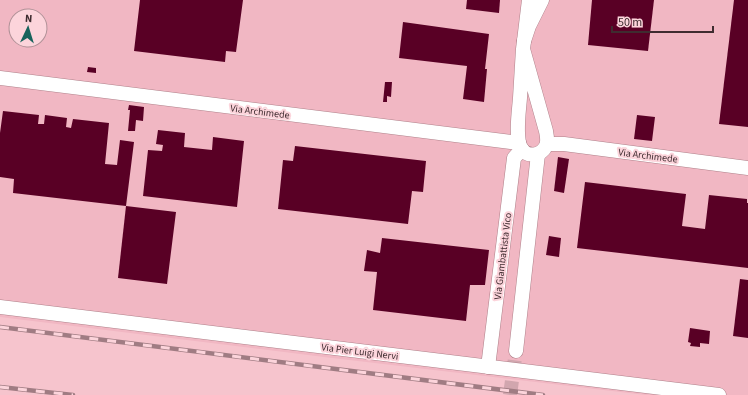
<svg xmlns="http://www.w3.org/2000/svg" width="748" height="395" font-family="'Source Sans 3',sans-serif">
<rect width="100%" height="100%" fill="#f6c4cd"/>
<path fill="#f1b7c3" fill-rule="evenodd" d="M0,0H748V395H646L324,357L0,317ZM16,16H40V40H16Z"/>
<g fill="#590025">
<path d="M140,0H243L236,52L226,51L225,62L134,51Z"/>
<path d="M467,0H500L499,13L466,9Z"/>
<path d="M592,0H654L648,51L588,45Z"/>
<path d="M734,0H748V127L719,124Z"/>
<path d="M403,22L489,34L485,69H487L484,102L463,99L467,66L399,58Z"/>
<path d="M88,67L96,68V73L87,72Z"/>
<path d="M385,82H392L391,97L387,96V102H383Z"/>
<path d="M129,105L144,107L143,121L136,120L135,131H128L130,110H128Z"/>
<path d="M3,111L39,115L38,124H44L45,115L67,118L66,127L71,128L73,119L109,123L105,164L117,165L120,140L134,142L126,206L13,193L14,179L0,177V133Z"/>
<path d="M637,115L655,117L652,141L634,139Z"/>
<path d="M158,130L185,133L184,147L212,150L213,137L244,141L237,207L143,196L148,150L162,151L163,145L156,144Z"/>
<path d="M295,146L426,161L423,192L412,191L408,224L278,209L283,160L293,161Z"/>
<path d="M558,157L569,159L564,193L554,191Z"/>
<path d="M585,182L686,194L682,226L705,229L709,195L747,199V203H748V268L577,248Z"/>
<path d="M126,206L176,212L167,284L118,278Z"/>
<path d="M549,236L561,238L559,257L546,255Z"/>
<path d="M382,238L489,250L485,285H470L466,321L373,310L377,272L364,271L367,250L380,253Z"/>
<path d="M740,279L748,280V338L733,336Z"/>
<path d="M690,328L710,331L709,344L700,343V347L690,346L691,343L688,342Z"/>
</g>
<g fill="none" stroke-linecap="round" stroke-linejoin="round">
<path stroke="#d1a6ae" stroke-width="14" stroke-dasharray="14 7" stroke-linecap="butt" d="M510,395L516,351"/>
<defs>
<g id="street">
<path d="M529,0L524,41L529,26L542,0"/>
<path d="M523,49L546,131C547,136 548,142 546,146C541,156 527,158 521,148C515,137 519,111 520,98C521,82 522,65 523,49L524,41"/>
<path d="M0,78L519,143"/>
<path d="M547,144H564L748,168"/>
<path d="M0,307L719,395"/>
<path d="M516,351L538,154"/>
<path d="M488,367L514,158L522,149"/>
</g>
</defs>
<use href="#street" stroke="#af818a" stroke-width="15"/>
<use href="#street" stroke="#fff" stroke-width="14"/>
<defs>
<g id="rail">
<path d="M0,327L543,395"/>
<path d="M0,387L73,395"/>
</g>
</defs>
<use href="#rail" stroke="#a07c83" stroke-width="4.5"/>
<use href="#rail" stroke="#fcd4db" stroke-width="3" stroke-dasharray="9" stroke-linecap="butt"/>
</g>
<g text-anchor="middle" stroke-width="4" stroke-linejoin="round" paint-order="stroke">
<g font-size="10" fill="#3f2c30" stroke="#fcd4db">
<text transform="translate(260 111) rotate(7)" y="4">Via Archimede</text>
<text transform="translate(648 155) rotate(7)" y="4">Via Archimede</text>
<text transform="translate(502 256) rotate(-83)" y="4">Via Giambattista Vico</text>
<text transform="translate(360 351) rotate(7)" y="4">Via Pier Luigi Nervi</text>
</g>
</g>
<g transform="translate(28 28) rotate(4)"><circle r="19" fill="#fcd4db" stroke="#b09197"/>
<path d="M0-3L7 15L0 10L-7 15Z" fill="#17635c"/>
<text y="-6" font-size="11" font-weight="bold" text-anchor="middle" fill="#3f2c30">N</text>
</g>
<path d="M612 26v6h101v-6" fill="none" stroke="#3f2c30" stroke-width="2"/>
<text x="618" y="26" font-size="12" fill="#3f2c30" stroke="#fcd4db" stroke-width="3" paint-order="stroke">50 m</text>
</svg>
